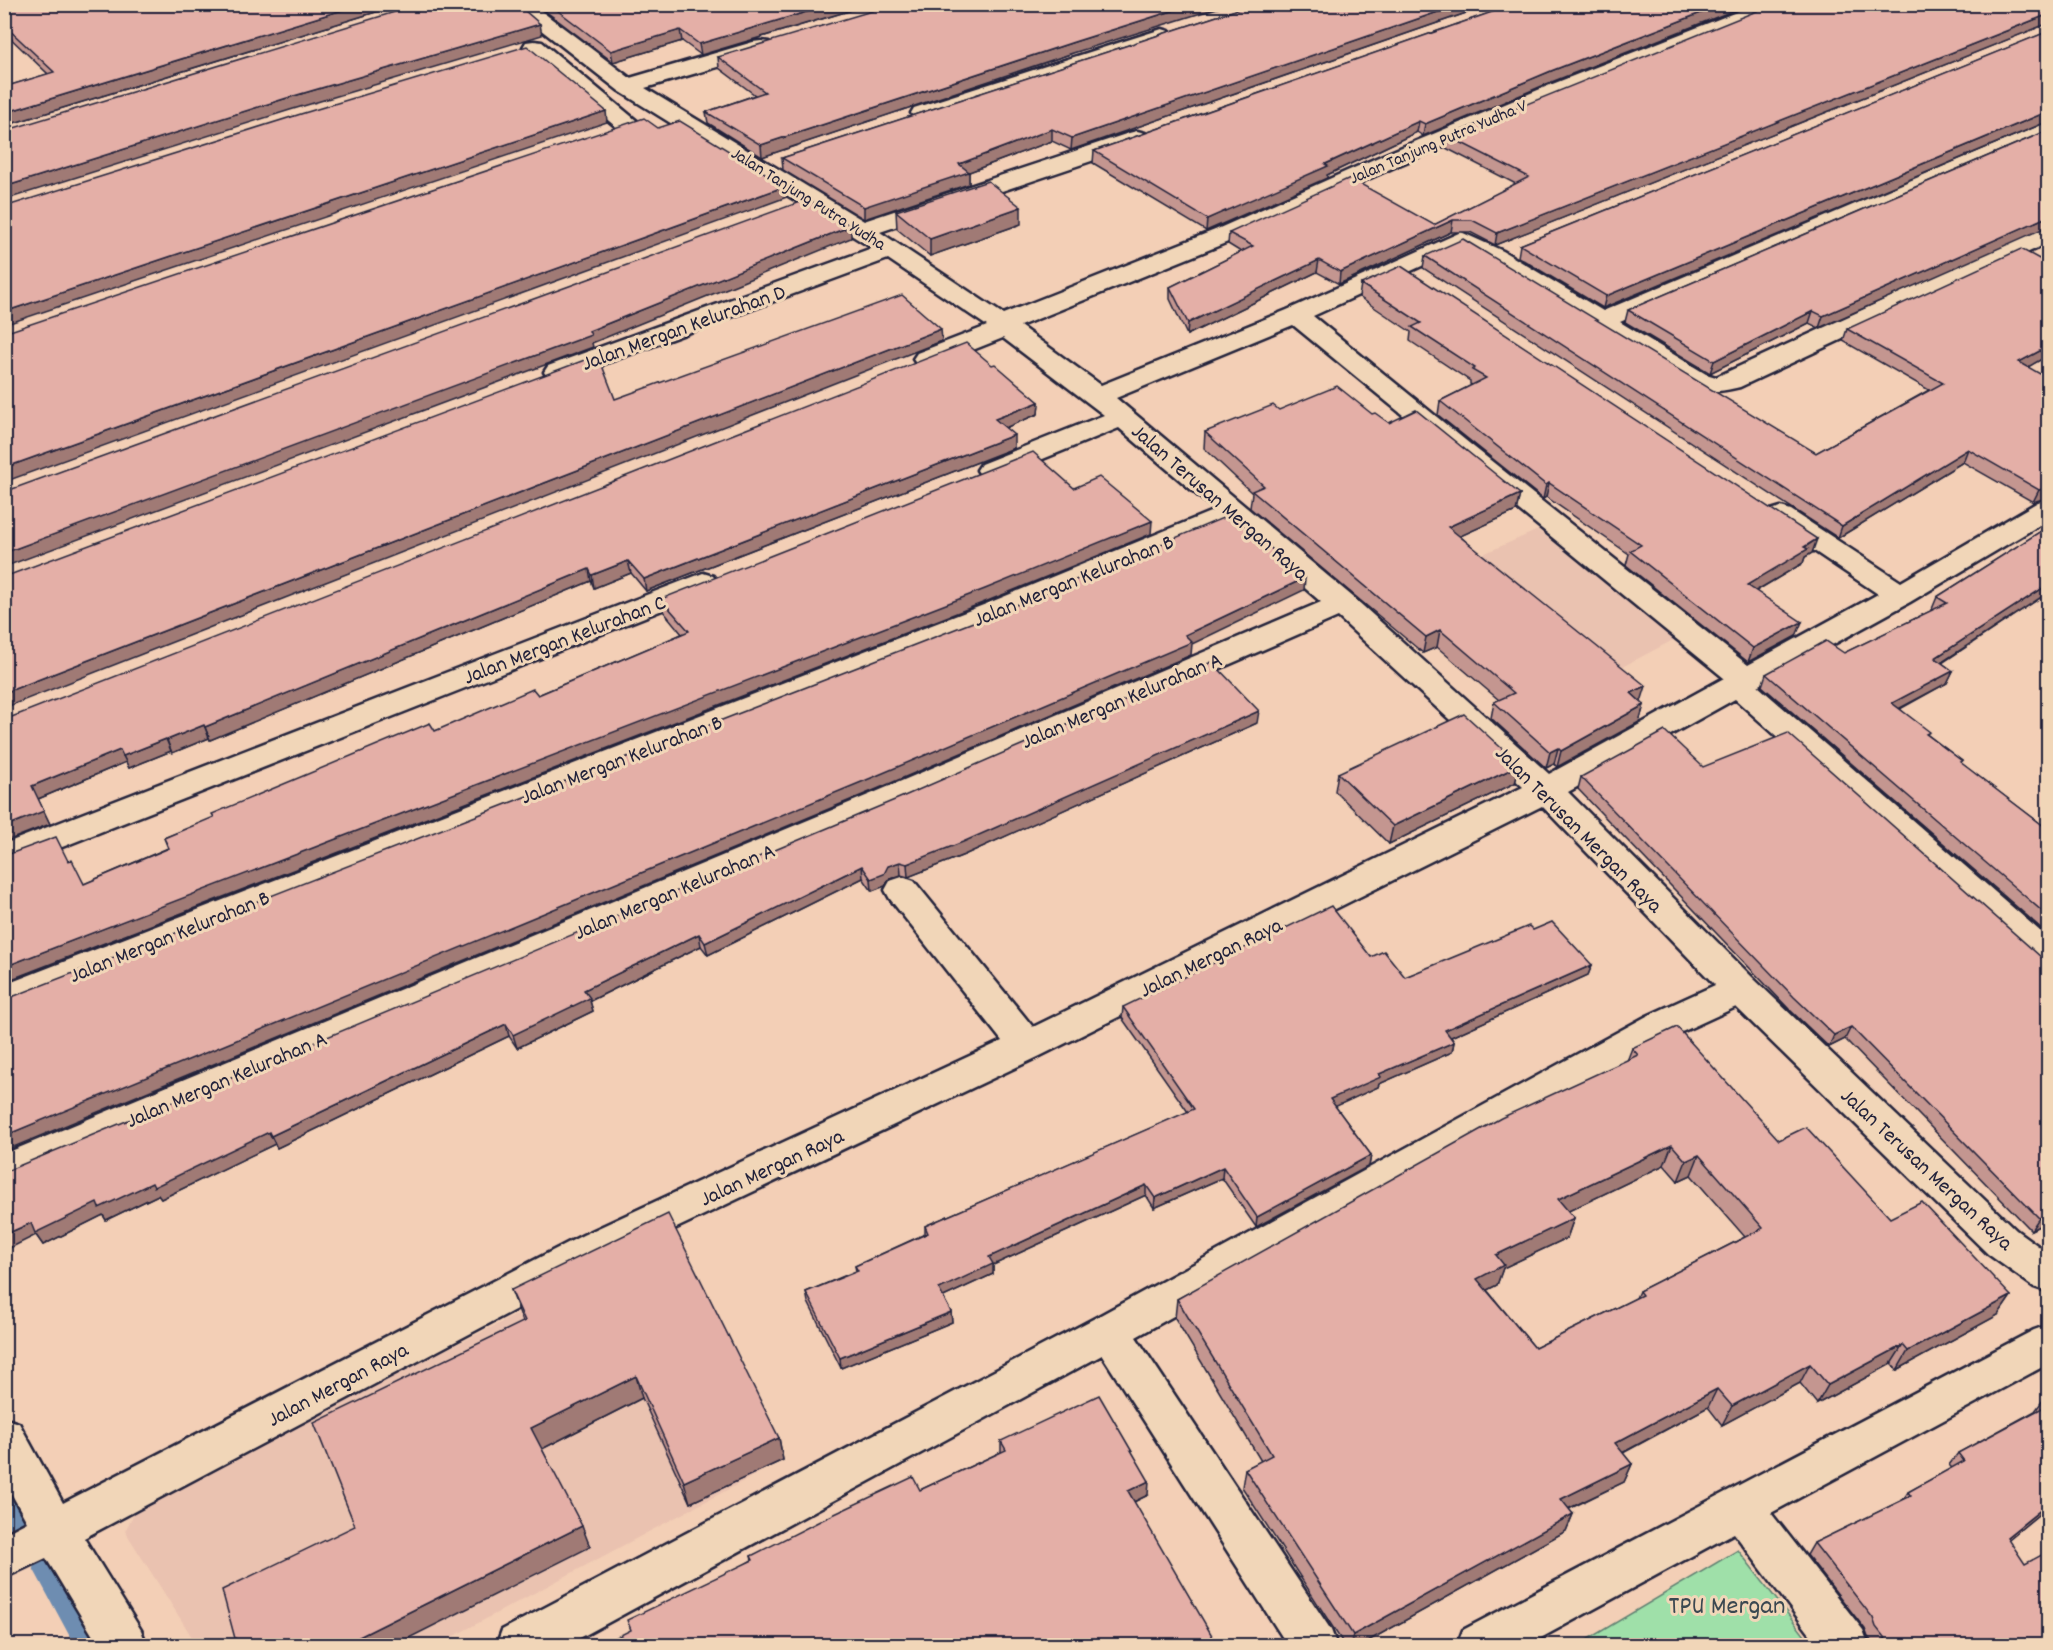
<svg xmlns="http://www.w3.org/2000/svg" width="2053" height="1650" font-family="Dekko,sans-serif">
<rect width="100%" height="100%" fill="#f3cfb6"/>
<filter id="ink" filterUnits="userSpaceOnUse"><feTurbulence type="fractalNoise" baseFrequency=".0167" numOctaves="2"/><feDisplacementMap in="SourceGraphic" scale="12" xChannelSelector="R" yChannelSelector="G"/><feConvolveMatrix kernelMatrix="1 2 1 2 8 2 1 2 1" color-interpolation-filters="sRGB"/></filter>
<g filter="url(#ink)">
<g fill="#eac2b0">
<path d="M1538,530L1675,639L1607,675L1467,561Z"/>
<path d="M673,1238L783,1460L437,1645H197L125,1531L142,1499Z"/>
</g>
<path fill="#9fe0a9" stroke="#608172" stroke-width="1.5" d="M1738,1550L1812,1645H1578Z"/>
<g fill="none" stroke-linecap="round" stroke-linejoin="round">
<g fill="#6e8db1" fill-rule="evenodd">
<path d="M4,1490L12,1493L25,1519L22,1526L14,1529L6,1526L4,1523Z"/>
<path d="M44,1557L52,1560L99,1646H75L33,1568L36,1560Z"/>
</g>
<defs>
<g id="minor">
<path d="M508,4H532L630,78L753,42L761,41L769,42L772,47L769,52L645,88L864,221L1129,133L1137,131L1145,133L1148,138L1145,143L880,232L1003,314L1215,230L1383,155L1550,85L1757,4H1787L1784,8L1566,95L1399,165L1233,240L1020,326L1101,385L1287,310L1461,232L1503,251L1603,311L2048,122V137L1620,322L1706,374L1716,377L2039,229L2048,227V243L1740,387C1715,393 1713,392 1688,386L1485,261L1461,248L1313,316L1470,444L1748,665L1878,594L1771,522L1767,516L1771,510L1781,507L1791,510L1901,582L2038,502L2048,499V520L1910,602L1758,686L2048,938V971L2036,968L1735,699L1568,792L1754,979L2016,1230L2048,1253V1292L2034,1287L1988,1254L1736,1007L1673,1036L1136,1337L1331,1630L1337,1646H1288L1102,1355L565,1646H496L502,1630L1095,1318L1647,1016L1715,985L1542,806L1040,1056L611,1259L84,1538L141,1630L147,1646H99L46,1558L4,1578V1534L27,1522L4,1480V1418L19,1423L63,1503L583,1235L1002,1041L890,899L885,890L890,881L902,877L914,881L1033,1027L1523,787L1338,617L902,807L4,1187V1154L878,791L1321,602L1231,524L1008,618L4,1014V985L986,604L1215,510L1119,428L1001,476L991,479L981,476L977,470L981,464L1104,415L1003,338L935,365L926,367L917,365L913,359L917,353L987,326L888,259L566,378L557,380L548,378L544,372L548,366L872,248L619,91ZM1293,325L1724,678L1549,774L1353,597L1116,398Z"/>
<path d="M1162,29L1169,31L1173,35L1169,39L930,118L922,120L914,118L911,113L914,108Z"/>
<path d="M534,41L542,42L637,121L640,126L637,131L629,133L621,131L526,52L523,47L526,42Z"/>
<path d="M703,573L713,576L718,583L713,590L4,870V844Z"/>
<path d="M2048,1325V1364L1771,1513L1863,1630L1869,1646H1819L1734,1533L1526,1646H1457L1463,1630L2034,1330Z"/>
</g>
</defs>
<use href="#minor" stroke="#22223b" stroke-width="5"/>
<use href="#minor" fill="#f1d6b8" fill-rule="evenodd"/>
</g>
<g fill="#c49690" stroke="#22223b" stroke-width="1.5" fill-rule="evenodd">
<path d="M4,4H402L4,126V87L48,74L4,32Z"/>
<path d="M536,4H872L701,55L682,41L613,62Z"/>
<path d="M1254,4H1492L1071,150L1052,141L969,172V184L864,219L783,170L782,158Z"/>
<path d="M1515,4H1750L1549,83L1423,136L1417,132L1327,175V178L1206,231L1093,163L1094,151Z"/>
<path d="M2049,4V23L1495,245L1470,232H1451L1339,284L1317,272L1187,335L1170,299V287L1241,252L1228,244L1229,233L1434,225L1516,184L1446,148L1448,136Z"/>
<path d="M2049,31V121L1603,308L1518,257L1520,245Z"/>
<path d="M1073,53L762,157L708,123L706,112L755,95L719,68L718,57Z"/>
<path d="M2049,130L1819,328L1809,323L1710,373L1625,322L1628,310Z"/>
<path d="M896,211L1021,224L930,256L897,229Z"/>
<path d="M2049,235V255L2040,249L2045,237Z"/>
<path d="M1425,256L1816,453L1929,390L1843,341L1847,329L2043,261L2049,262V355L2027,367L2049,497L2033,502L1963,462L1838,538L1423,268Z"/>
<path d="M1361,284L1812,553L1805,557L1803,563L1756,591L1796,636L1748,662L1626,565L1629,554L1546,497L1543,499L1438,415L1440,401L1472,385L1470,384V381L1410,341L1411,332L1359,297Z"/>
<path d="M992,365L1039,402L1038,414L1005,428L1014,448L646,591L631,573L594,588L591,581L210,740L209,738L172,753L171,751L129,768L126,762L38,799L50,824L4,842V720Z"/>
<path d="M1279,410L1372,414L1520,494L1516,511L1460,536L1644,705L1639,722L1557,767L1554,764L1546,768L1491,718L1494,702L1499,700L1437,647L1423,653L1250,508L1252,493L1204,448L1205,432Z"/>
<path d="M1074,488L1151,534L985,602L4,982V856L69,861L84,884L168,848L164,838L435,731L538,695L682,634L663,611L661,599Z"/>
<path d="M2049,526V599L2043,596L1942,663L1953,671L1947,683L1900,709L1928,735L1962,761L1961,763L2049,830V935L1762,686L1766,674L1844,653L1933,610L1932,609L1937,597Z"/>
<path d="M1257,723L964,855L908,877L901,875L889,879L885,886L872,891L863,878L708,955L701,946L590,1001L593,1011L517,1048L509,1036L277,1148L275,1144L161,1199L158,1195L106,1220L103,1215L43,1245L36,1235L4,1172Z"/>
<path d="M1520,765L1515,783L1389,844L1335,791L1338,773Z"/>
<path d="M1703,767L2041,957L2049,1221L2031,1230L1845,1039L1829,1047L1789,1009L1578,789L1581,777Z"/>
<path d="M1533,930L1592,965L1588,975L1451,1037L1454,1042L1452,1052L1379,1084L1378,1087L1335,1106L1371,1155L1369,1166L1256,1227L1222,1178L1154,1208L1146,1195L993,1265V1274L943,1297L951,1312L952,1322L841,1368L808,1302L806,1292L856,1271L855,1266L925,1234V1226L1188,1112L1122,1018L1123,1007L1371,957L1405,977Z"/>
<path d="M1632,1048L1779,1140L1890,1218L2011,1296L1998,1315L1897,1370L1891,1364L1817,1404L1800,1383L1722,1425L1708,1407L1623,1453L1632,1464L1624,1482L1569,1509L1573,1514L1566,1531L1359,1646H1345L1242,1487L1245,1469L1261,1461L1175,1318L1177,1299L1627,1061ZM1664,1165L1678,1181L1691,1175L1745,1237L1639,1291L1636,1298L1535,1348L1487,1290L1497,1285L1503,1268L1567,1238L1574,1218L1568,1211Z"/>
<path d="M511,1290L779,1438L783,1460L690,1503L642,1398L542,1449L590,1547L355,1526L523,1322Z"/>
<path d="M2049,1397V1506L2008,1539L2049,1646H1875L1868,1637L1865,1629L1807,1555L1814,1543L1903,1500L1908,1492L1952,1468L1949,1465L1958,1453L2035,1411L2043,1400Z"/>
<path d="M1001,1441L1148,1495L1134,1502L631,1630L752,1560L751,1556L920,1490L1001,1452Z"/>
</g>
<g fill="#a07a75" stroke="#22223b" stroke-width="1.5">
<path d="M362,4H402L4,126V113Z"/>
<path d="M833,4H872L701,55L699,44Z"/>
<path d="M1194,4H1230L1073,53L762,157L761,145L1074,42Z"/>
<path d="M1461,4H1492L1071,150L1072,138Z"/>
<path d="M1724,4H1750L1549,83L1423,136L1425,124L1551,71Z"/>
<path d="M2049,14V23L1495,245L1497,233Z"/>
<path d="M540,24L542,35L290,110L4,200V187L287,98Z"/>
<path d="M680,30L682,41L613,62L611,51Z"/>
<path d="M606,111L607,122L4,325V312Z"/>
<path d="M2049,111V121L1603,308L1606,296Z"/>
<path d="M1419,121L1417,132L1327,175V178L1206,231L1207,219Z"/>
<path d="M1052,129V141L969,172V184L864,219V207L959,164Z"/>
<path d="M786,186L787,197L4,482V468Z"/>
<path d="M1021,207V224L930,256V239Z"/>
<path d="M2049,216V226L1819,328L1823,316Z"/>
<path d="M1453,220L1451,232L1339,284L1340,272Z"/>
<path d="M851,226V238L592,343L593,347L4,567V553L589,331Z"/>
<path d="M1319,260L1317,272L1187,335L1188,323Z"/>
<path d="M1813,311L1809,323L1710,373L1714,361Z"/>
<path d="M941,329L942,341L4,708V693Z"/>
<path d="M2049,346V355L2014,375L2019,362Z"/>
<path d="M1039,402L1038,414L995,432V419Z"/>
<path d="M1014,435V448L646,591L644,579Z"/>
<path d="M1968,449L1963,462L1838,538L1842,526Z"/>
<path d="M1549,483L1546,497L1543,499L1546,485Z"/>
<path d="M2049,487V497L2033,502L2039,490Z"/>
<path d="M1520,494L1516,511L1445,543L1448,527Z"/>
<path d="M1152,521L1151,534L985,602L4,982V967Z"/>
<path d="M1817,539L1812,553L1805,557L1803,563L1742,599L1747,585Z"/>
<path d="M628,561L631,573L594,588L592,575Z"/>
<path d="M589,569L591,581L210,740L205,727Z"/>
<path d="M1305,578L1304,590L1192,644L1191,655L877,789L4,1151V1136L1185,635Z"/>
<path d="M2049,584L2043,596L1930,670L1935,658Z"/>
<path d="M1802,622L1796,636L1748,662L1753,648Z"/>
<path d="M1440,630L1437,647L1423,653L1426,637Z"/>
<path d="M1953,671L1947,683L1887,715L1892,703Z"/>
<path d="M1646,686L1641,702L1631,693Z"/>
<path d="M1644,705L1639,722L1557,767L1561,751Z"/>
<path d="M1259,711L1257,723L964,855L908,877L907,864Z"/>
<path d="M204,725L209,738L172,753L167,740Z"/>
<path d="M166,739L171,751L129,768L123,756Z"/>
<path d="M1558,748L1554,764L1546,768L1550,752Z"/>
<path d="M120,750L126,762L38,799L50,824L4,842V827L32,786Z"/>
<path d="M1520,765L1515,783L1389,844L1393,826Z"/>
<path d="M900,862L901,875L889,879L885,886L872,891L871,879L888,866Z"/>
<path d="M862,866L863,878L708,955L705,943Z"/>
<path d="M699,934L701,946L590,1001L593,1011L517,1048L513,1035L584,990Z"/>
<path d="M1592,965L1588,975L1442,1041L1445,1030Z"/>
<path d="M506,1024L509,1036L277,1148L271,1136Z"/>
<path d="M1851,1027L1845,1039L1829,1047L1834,1035Z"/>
<path d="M1454,1042L1452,1052L1379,1084L1378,1087L1328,1110L1330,1099L1379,1074Z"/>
<path d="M269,1132L275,1144L161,1199L158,1195L106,1220L103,1215L43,1245L36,1235L4,1251V1235L31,1223L152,1183Z"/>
<path d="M1672,1145L1664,1165L1552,1219L1558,1199Z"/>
<path d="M1371,1155L1369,1166L1256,1227L1257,1217Z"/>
<path d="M1699,1155L1691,1175L1678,1181L1686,1161Z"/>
<path d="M1223,1167L1222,1178L1154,1208L1155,1198Z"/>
<path d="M1146,1185V1195L993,1265V1274L939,1299V1289L989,1257Z"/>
<path d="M2049,1213V1221L2031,1230L2039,1218Z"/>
<path d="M1574,1218L1567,1238L1503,1268L1497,1285L1471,1298L1477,1279L1496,1255Z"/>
<path d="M2011,1296L1998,1315L1897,1370L1908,1351Z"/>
<path d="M951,1312L952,1322L841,1368L840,1358Z"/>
<path d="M1903,1345L1891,1364L1817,1404L1828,1385Z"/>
<path d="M1810,1364L1800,1383L1722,1425L1732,1406Z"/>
<path d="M636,1376L642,1398L540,1450L531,1428Z"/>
<path d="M1717,1389L1708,1407L1607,1461L1615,1443Z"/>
<path d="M779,1438L783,1460L690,1503L684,1482Z"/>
<path d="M1632,1464L1624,1482L1553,1516L1561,1499Z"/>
<path d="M1149,1481L1148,1495L1127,1505L1128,1491Z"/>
<path d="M2049,1503V1506L1998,1548L2007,1537Z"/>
<path d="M1573,1514L1566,1531L1359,1646H1350L1353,1635Z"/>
<path d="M582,1526L590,1547L393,1646H341Z"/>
<path d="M1214,1639L1213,1646H1202Z"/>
</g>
<g fill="#e4afa7" stroke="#22223b" stroke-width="1.5" fill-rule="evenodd">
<path d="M4,4H362L4,113V87L54,72L4,25Z"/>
<path d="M421,4H517L540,24L287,98L4,187V131Z"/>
<path d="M549,4H833L699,44L680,30L611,51Z"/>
<path d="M895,4H1194L1074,42L761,145L706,112L765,92L718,57Z"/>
<path d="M1254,4H1461L1072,138L1052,129L959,164L969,172L864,207L782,158Z"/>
<path d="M1515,4H1724L1551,71L1425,124L1419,121L1325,164L1328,166L1207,219L1094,151Z"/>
<path d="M1774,4H2049V14L1497,233L1472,220H1453L1340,272L1319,260L1188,323L1170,287L1253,246L1229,233L1350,178L1434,225L1529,177L1448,136Z"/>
<path d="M2049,31V111L1606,296L1520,245Z"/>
<path d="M527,46L606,111L4,312V207L304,113Z"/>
<path d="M644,118L658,128L680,121L786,186L4,468V333Z"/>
<path d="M2049,130V216L1823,316L1813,311L1714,361L1628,310Z"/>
<path d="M988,181L1021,207L930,239L896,211Z"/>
<path d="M808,199L851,226L589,331L591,335L4,553V492Z"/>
<path d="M1463,239L1816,453L1943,383L1847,329L2021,249L2043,261L2049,262V346L2019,362L2049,379V487L2039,490L1968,449L1842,526L1425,256Z"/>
<path d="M1401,266L1817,539L1804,547L1808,549L1747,585L1802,622L1753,648L1630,551L1641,545L1549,483L1546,485L1440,401L1486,378L1472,370L1475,368L1412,327L1421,323L1361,284Z"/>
<path d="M902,295L941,329L4,693V577L598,355L615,399Z"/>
<path d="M966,343L992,365L995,364L1039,402L995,419L1014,435L644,579L628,561L592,575L589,569L205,727L204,725L167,740L166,739L123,756L120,750L32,786L44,811L4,827V720Z"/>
<path d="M1337,386L1372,414L1375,413L1389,423L1416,410L1520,494L1448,527L1646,686L1631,693L1644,705L1561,751L1558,748L1550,752L1494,702L1514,693L1440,630L1426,637L1252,491L1264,486L1205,432L1273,405L1279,410Z"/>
<path d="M1033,452L1074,488L1099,477L1152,521L985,589L4,967V856L56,837L68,861L72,860L84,884L169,848L164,838L214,817L212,814L430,723L435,731L533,689L538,695L689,631L661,599Z"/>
<path d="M1232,514L1305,578L1185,635L1192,642L876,776L4,1136V1000L1009,608Z"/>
<path d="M2049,526V584L1935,658L1953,671L1892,703L1930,732L1926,734L1962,761L1960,762L2049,830V917L1766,674L1826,641L1844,653L1947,603L1937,597Z"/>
<path d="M1212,662L1259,711L963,842L907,864L900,862L888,866L884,874L871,879L862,866L705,943L699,934L584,990L590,998L513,1035L506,1024L271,1136L269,1132L154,1187L152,1183L99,1208L97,1203L35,1233L31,1223L4,1235V1172L902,797Z"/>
<path d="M1464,714L1520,765L1393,826L1338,773Z"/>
<path d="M1665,731L1703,767L1788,733L2041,957L2049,959V1213L2039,1218L1851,1027L1834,1035L1794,997L1581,777Z"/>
<path d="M1331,906L1371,957L1384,951L1405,977L1529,926L1533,930L1552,922L1592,965L1445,1030L1454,1042L1379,1074L1381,1077L1330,1099L1371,1155L1257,1217L1223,1167L1155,1198L1146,1185L989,1257L993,1264L939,1289L951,1312L840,1358L806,1292L858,1271L855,1266L928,1233L925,1226L1194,1109L1123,1007Z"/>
<path d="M1677,1027L1779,1140L1806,1127L1890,1218L1922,1202L2011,1296L1908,1351L1903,1345L1828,1385L1810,1364L1732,1406L1717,1389L1615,1443L1632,1464L1561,1499L1573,1514L1353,1635L1245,1469L1272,1455L1177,1299L1501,1118L1638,1055L1632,1048ZM1672,1145L1686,1161L1699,1155L1763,1228L1639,1291L1642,1295L1535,1348L1477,1279L1504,1265L1496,1255L1574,1218L1558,1199Z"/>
<path d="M668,1214L779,1438L684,1482L636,1376L531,1428L582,1526L341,1646H237L222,1590L355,1526L314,1423L525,1321L511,1290Z"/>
<path d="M1099,1395L1149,1481L1128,1491L1214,1639L1202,1646H599L631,1630L627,1620L753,1560L751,1556L822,1520L913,1477L920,1490L1006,1450L1001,1441Z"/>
<path d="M2049,1397V1503L2007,1537L2025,1564L2049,1551V1646H1891L1876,1627L1873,1618L1814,1543L1911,1496L1908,1492L1964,1461L1958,1453L2048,1405L2043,1400Z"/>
</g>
</g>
<g text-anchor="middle" stroke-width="6" stroke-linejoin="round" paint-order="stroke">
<g font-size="18" fill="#22223b" stroke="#f1d6b8">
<text transform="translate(1438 141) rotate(-23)" y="6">Jalan Tanjung Putra Yudha V</text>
<text transform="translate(809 198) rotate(32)" y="6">Jalan Tanjung Putra Yudha</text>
</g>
<g font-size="22" fill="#22223b" stroke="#f1d6b8">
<text transform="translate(683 326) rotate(-20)" y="8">Jalan Mergan Kelurahan D</text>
<text transform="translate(1221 501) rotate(41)" y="8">Jalan Terusan Mergan Raya</text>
<text transform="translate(1073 579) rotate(-22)" y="8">Jalan Mergan Kelurahan B</text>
<text transform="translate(564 638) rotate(-21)" y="8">Jalan Mergan Kelurahan C</text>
<text transform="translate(1121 699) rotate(-23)" y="8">Jalan Mergan Kelurahan A</text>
<text transform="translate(621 758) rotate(-21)" y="8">Jalan Mergan Kelurahan B</text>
<text transform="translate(1580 828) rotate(45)" y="8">Jalan Terusan Mergan Raya</text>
<text transform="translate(674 890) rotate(-23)" y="8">Jalan Mergan Kelurahan A</text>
<text transform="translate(169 935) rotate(-22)" y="8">Jalan Mergan Kelurahan B</text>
<text transform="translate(1210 956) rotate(-26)" y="8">Jalan Mergan Raya</text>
<text transform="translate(226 1078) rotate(-23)" y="8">Jalan Mergan Kelurahan A</text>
<text transform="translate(771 1166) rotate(-25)" y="8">Jalan Mergan Raya</text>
<text transform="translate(1928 1168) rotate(43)" y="8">Jalan Terusan Mergan Raya</text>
<text transform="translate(337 1383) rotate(-28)" y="8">Jalan Mergan Raya</text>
</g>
<g font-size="27" fill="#3b4851" stroke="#f1d6b8">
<text x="1727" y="1613">TPU Mergan</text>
</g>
</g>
<rect width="2053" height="1650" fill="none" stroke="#f1d6b8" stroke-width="24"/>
<rect x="12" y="12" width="2029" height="1626" fill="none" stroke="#22223b" stroke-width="2" filter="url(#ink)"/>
</svg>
